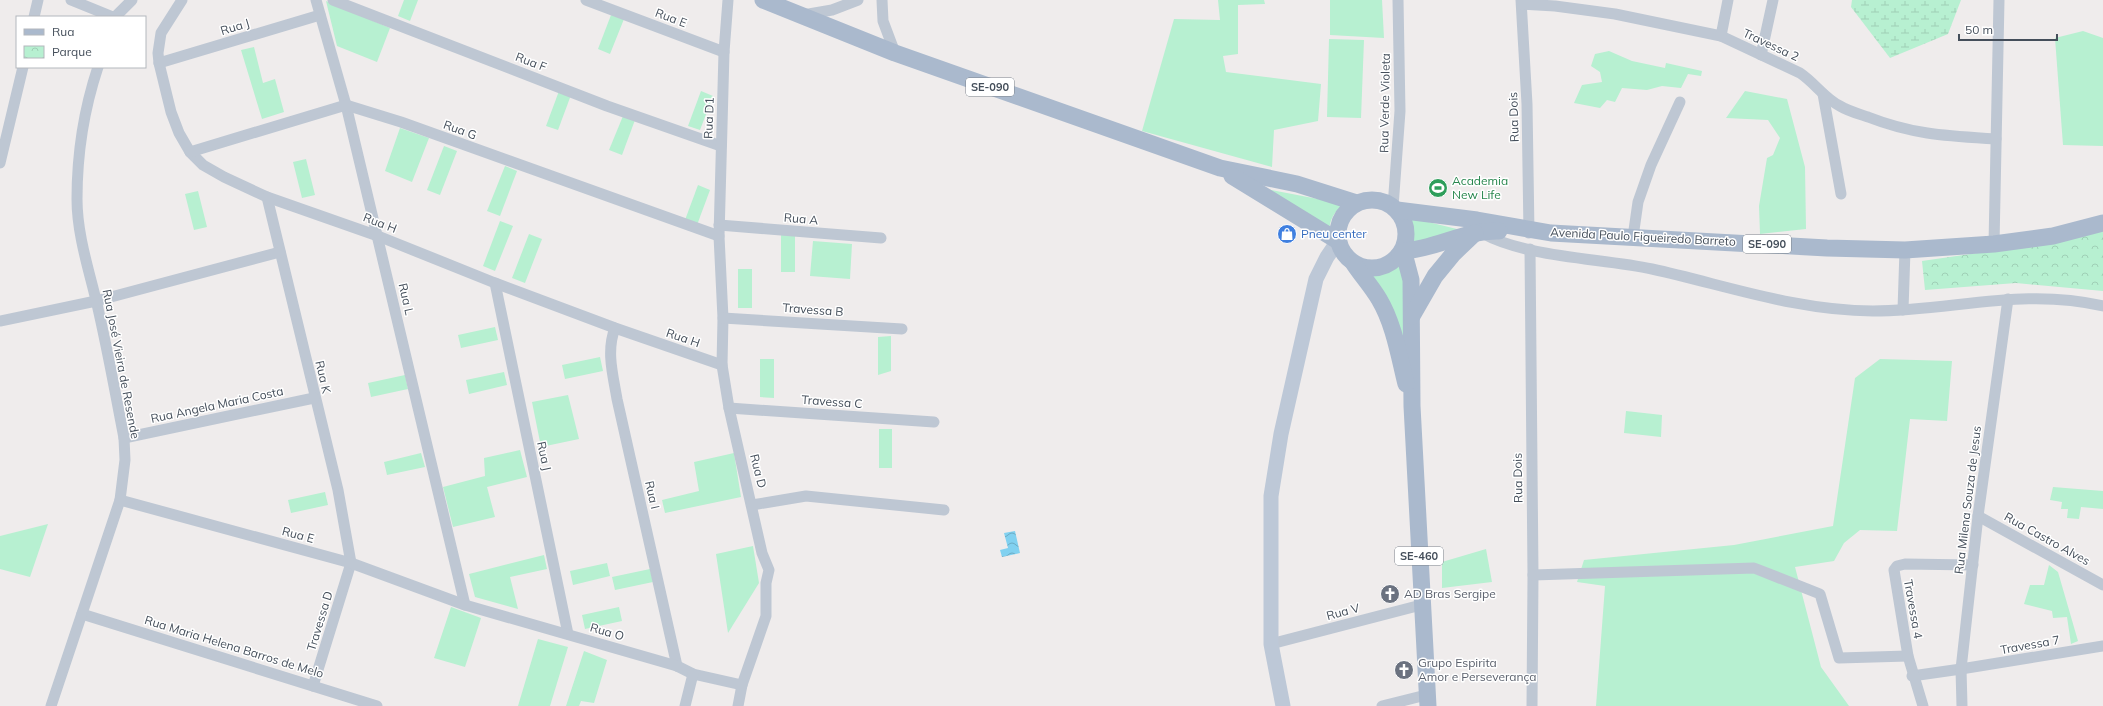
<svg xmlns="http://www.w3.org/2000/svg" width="2103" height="706" font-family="Mulish,sans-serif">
<defs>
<pattern id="wetland-marsh" width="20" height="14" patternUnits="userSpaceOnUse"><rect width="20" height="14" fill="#b7f0d1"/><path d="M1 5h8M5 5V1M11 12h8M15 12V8" fill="none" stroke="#9fcfb6"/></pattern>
<pattern id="park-crowns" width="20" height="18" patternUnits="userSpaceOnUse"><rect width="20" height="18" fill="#b7f0d1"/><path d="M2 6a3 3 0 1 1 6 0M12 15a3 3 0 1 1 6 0" fill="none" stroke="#9fcfb6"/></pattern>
<pattern id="water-waves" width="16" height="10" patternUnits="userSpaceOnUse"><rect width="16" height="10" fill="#81d1f0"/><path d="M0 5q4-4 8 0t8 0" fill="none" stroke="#6bacc5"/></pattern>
</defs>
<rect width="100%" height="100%" fill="#efecec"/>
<g fill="#b7f0d1">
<path d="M404,0H418L410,21L398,16Z"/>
<path d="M1218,0H1264L1265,4L1238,5V54L1223,56L1226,72L1321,84L1318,121L1274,130L1272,167L1142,131L1174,19L1220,20Z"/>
<path d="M1330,0H1382L1384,38L1330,35Z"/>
<path d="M326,1L390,28L377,62L337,46Z"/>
<path d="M611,15L624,19L610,54L598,49Z"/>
<path d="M2083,31L2103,38V146L2063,145L2055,38Z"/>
<path d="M1329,39L1364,40L1361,118L1327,117Z"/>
<path d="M254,47L263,83L275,79L284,112L262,119L241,50Z"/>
<path d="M1609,51L1632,61L1665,68L1666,63L1702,71L1701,76L1688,74L1681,88L1662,86L1647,90L1622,88L1615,102L1607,100L1600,108L1574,103L1582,85L1602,82L1600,72L1591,66L1595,54Z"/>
<path d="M559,91L571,95L558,130L546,126Z"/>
<path d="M701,91L713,96L700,130L688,126Z"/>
<path d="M1745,91L1787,99L1805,167L1806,229L1760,234L1759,206L1767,158L1773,155L1780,138L1768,120L1726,118Z"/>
<path d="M623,116L635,120L622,155L609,150Z"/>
<path d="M400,128L429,138L412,182L385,171Z"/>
<path d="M444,146L457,151L440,195L427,190Z"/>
<path d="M306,159L315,195L302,198L293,162Z"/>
<path d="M505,166L517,171L500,216L487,211Z"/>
<path d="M698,185L710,190L697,225L685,220Z"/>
<path d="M1256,187L1344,204C1332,214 1330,220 1329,234Z"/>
<path d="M198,191L207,227L194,230L185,194Z"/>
<path d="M1408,217L1469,232L1414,258L1413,235Z"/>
<path d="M500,221L513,226L495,271L483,266Z"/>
<path d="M529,234L542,239L525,283L512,278Z"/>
<rect x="781" y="234" width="14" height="38"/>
<path d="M813,241L852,244L850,279L810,276Z"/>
<path d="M1402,260L1410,360L1364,273C1379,274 1390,270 1402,260Z"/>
<rect x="738" y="269" width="14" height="39"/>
<path d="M495,327L498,340L461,348L458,335Z"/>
<path d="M891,336V371L878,375V337Z"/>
<path d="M600,357L603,371L565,379L562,365Z"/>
<path d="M760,359H774V398L760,397Z"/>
<path d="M1880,359L1952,361L1947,421L1910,419L1897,531L1860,530L1844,543L1834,561L1795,567L1821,667L1849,706H1596L1605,586L1577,582L1584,560L1734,545L1833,526L1855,378Z"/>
<path d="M504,372L507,385L469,394L466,380Z"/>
<path d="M405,375L408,389L371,397L368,383Z"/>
<path d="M568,395L579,439L541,447L532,402Z"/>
<path d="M1626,411L1662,415L1661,437L1624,433Z"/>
<rect x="879" y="429" width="13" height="39"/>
<path d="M520,450L527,477L487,487L495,517L453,527L443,487L485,476L484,458Z"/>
<path d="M421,453L425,467L387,475L384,462Z"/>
<path d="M734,453L741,497L665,513L662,500L699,491L694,462Z"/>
<path d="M2053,487L2103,491V509L2081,507L2079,519L2067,518L2068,509H2061L2062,502L2050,500Z"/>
<path d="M325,492L328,505L291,513L288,500Z"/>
<path d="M48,524L30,577L0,569V536Z"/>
<path d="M753,546L759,583L728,633L716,554Z"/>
<path d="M1486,549L1492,582L1442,588V562Z"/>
<path d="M544,555L547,569L510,577L518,609L475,597L469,574Z"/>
<path d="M607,563L610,576L573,585L570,571Z"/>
<path d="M2049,565L2058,572L2078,641L2071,644L2067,617L2053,618L2052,611L2024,604L2030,585H2044Z"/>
<path d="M650,569L653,582L615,590L612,577Z"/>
<path d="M451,607L481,618L465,667L434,658Z"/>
<path d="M619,607L622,621L585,629L582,615Z"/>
<path d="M538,639L568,647L550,706H518Z"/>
<path d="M584,651L607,660L594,703L581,701L579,706H566Z"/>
</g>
<path fill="url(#wetland-marsh)" d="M1852,0H1961L1948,34L1890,58L1851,7Z"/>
<path fill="url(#park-crowns)" d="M2103,231V291L2016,283L1925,290L1922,261L2067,240Z"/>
<path fill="url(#water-waves)" d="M1015,531L1020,553L1002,557L1000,550L1008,548L1004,533Z"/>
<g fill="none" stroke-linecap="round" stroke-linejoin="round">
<g stroke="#bec7d3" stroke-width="11">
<path d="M71,0L113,17"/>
<path d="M182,0L161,33L158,53L159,63L171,112L179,133L190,152L203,165L224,177L267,197L378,236L495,283L615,328L722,365"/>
<path d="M316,0L346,105L465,605"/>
<path d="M333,0L607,106L721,146"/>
<path d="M586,0L724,52"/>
<path d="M728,0L724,52L719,236L723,318L722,365L729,408L762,553L769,570L766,583V616L742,685L738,706"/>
<path d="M882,0L883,21L895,53"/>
<path d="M1521,0L1527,104L1529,233"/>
<path d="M1522,4L1555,6L1615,14L1721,36L1800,73C1815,83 1824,98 1840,106C1848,111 1859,114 1868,117C1914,135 1948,136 1996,139"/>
<path d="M803,15L832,10L858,0"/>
<path d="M34,17L38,0"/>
<path d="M115,17L132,0"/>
<path d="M1721,36L1728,0"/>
<path d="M1761,55L1773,0"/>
<path d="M159,63L320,15"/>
<path d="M1823,94L1841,194"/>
<path d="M190,152L346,105L401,122L719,236"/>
<path d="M0,163L23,67"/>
<path d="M267,197L338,490L351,563L313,686"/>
<path d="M1393,207L1400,111L1398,0"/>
<path d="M719,225L881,238"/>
<path d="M1482,233C1527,258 1601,258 1652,269C1725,285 1797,311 1873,311C1952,311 2023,287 2103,306"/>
<path d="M1633,237L1638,202L1651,165L1680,102"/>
<path d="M1994,244L1999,0"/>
<path d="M1530,249L1533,575L1532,706"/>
<path d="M495,283L568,634"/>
<path d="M1903,310L1905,250"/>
<path d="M723,318L902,329"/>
<path d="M0,321L96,301L280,252"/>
<path d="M615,328C606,351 613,375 617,399L677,666"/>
<path d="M729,408L934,422"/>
<path d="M124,438L314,398"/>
<path d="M120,500L351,563L465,605L677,666L693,674L742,685"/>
<path d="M752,505L806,496L944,510"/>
<path d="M1978,516L2103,585"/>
<path d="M1533,575L1754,568L1820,594L1839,658L1908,656"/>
<path d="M82,614L377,706"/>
<path d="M1271,644L1421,605"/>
<path d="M1912,676L1961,669L2103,646"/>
<path d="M51,706L120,500L125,460L124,438C115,392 107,346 96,300C88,267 77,233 77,199C77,155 84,109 98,67"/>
<path d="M685,706L693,674"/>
<path d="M1382,706L1426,695"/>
<path d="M1923,706L1908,656L1894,570L1897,566L1905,564L1973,565"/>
<path d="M1962,706L1961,669L1978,516L2008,299"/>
</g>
<path stroke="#bdc8d7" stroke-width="15" d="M1283,706L1271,644V496L1281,434L1316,279L1327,257L1338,241"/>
<g stroke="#aab9cd" stroke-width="17">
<path d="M763,0L895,53L1220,168L1297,184L1357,203"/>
<path d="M1232,176L1338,241"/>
<circle cx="1372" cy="234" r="34"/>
<path d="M1397,210L1477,220L1551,233L1827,248L1905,250L1994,244L2053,236L2103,223"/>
<path d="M1403,251C1437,249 1463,230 1499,231"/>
<path d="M1400,255L1406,261L1411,280L1412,406L1428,706"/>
<path d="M1354,264C1362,276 1372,287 1379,299C1394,324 1399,356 1406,384"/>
<path d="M1412,316L1435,276L1453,254L1475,233"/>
</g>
</g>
<defs>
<symbol id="stadium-disc" viewBox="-11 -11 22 22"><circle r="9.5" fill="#2e9e5b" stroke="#fff"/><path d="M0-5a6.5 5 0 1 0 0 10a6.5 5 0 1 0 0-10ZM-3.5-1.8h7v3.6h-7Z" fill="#fff"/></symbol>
<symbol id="shop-disc" viewBox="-11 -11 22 22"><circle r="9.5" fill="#3f7fe0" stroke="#fff"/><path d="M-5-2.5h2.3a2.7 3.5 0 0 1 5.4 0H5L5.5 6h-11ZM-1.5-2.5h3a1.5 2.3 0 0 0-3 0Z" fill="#fff"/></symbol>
<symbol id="church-disc" viewBox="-11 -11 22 22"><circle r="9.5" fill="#6b7280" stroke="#fff"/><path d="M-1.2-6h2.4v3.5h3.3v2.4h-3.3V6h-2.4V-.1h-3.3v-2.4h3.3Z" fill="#fff"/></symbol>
</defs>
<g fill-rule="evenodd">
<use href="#stadium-disc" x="1427" y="177" width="22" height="22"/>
<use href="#shop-disc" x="1276" y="223" width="22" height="22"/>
<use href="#church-disc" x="1379" y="583" width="22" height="22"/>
<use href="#church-disc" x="1393" y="659" width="22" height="22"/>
</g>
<g text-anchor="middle" stroke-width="3" stroke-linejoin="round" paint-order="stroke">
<g fill="#fff" stroke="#7c838c" stroke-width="1">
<rect x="966" y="78" width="48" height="18" rx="3"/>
<rect x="1743" y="235" width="48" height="18" rx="3"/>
<rect x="1395" y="547" width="48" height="18" rx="3"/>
</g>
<g font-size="11" font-weight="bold" fill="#444e5a">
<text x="990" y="91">SE-090</text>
<text x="1767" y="248">SE-090</text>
<text x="1419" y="560">SE-460</text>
</g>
<g font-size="12" fill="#444e5a" stroke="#fff">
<text transform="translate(671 18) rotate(21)" y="4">Rua E</text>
<text transform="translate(235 27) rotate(-17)" y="4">Rua J</text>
<text transform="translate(1771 45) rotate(25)" y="4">Travessa 2</text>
<text transform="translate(531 62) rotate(21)" y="4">Rua F</text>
<text transform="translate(1385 103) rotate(-89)" y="4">Rua Verde Violeta</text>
<text transform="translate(1514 117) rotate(-92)" y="4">Rua Dois</text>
<text transform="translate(709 118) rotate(-88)" y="4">Rua D1</text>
<text transform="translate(460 130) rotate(20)" y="4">Rua G</text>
<text transform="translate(801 219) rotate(5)" y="4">Rua A</text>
<text transform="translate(380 223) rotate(21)" y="4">Rua H</text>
<text transform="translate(1643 237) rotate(3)" y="4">Avenida Paulo Figueiredo Barreto</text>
<text transform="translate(406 299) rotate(77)" y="4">Rua L</text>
<text transform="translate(813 310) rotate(4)" y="4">Travessa B</text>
<text transform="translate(683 338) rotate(19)" y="4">Rua H</text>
<text transform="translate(121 364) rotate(79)" y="4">Rua José Vieira de Resende</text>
<text transform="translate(323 377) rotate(77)" y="4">Rua K</text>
<text transform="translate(832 402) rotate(4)" y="4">Travessa C</text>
<text transform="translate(217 405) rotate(-12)" y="4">Rua Angela Maria Costa</text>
<text transform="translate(544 456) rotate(78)" y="4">Rua J</text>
<text transform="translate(758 471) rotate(76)" y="4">Rua D</text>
<text transform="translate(1518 478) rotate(-91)" y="4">Rua Dois</text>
<text transform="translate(652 495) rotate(77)" y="4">Rua I</text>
<text transform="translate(1968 500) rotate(-83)" y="4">Rua Milena Souza de Jesus</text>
<text transform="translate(298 535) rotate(15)" y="4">Rua E</text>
<text transform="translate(2047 539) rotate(29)" y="4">Rua Castro Alves</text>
<text transform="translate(1913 609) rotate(80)" y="4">Travessa 4</text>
<text transform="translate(1343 612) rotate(-15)" y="4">Rua V</text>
<text transform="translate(320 621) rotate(-73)" y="4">Travessa D</text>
<text transform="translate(607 632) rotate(16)" y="4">Rua O</text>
<text transform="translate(2030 645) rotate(-10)" y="4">Travessa 7</text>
<text transform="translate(234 647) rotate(17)" y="4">Rua Maria Helena Barros de Melo</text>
</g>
<g font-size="12" fill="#27864d" stroke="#fff" text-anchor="start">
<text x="1452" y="185">Academia<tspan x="1452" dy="14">New Life</tspan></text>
</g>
<g font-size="12" fill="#366cbe" stroke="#fff" text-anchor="start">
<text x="1301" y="238">Pneu center</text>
</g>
<g font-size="12" fill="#5b616d" stroke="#fff" text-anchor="start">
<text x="1404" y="598">AD Bras Sergipe</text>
<text x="1418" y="667">Grupo Espirita<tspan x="1418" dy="14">Amor e Perseverança</tspan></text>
</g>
</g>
<rect x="16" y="16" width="130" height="52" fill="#ffffff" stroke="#b4b8bd"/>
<rect x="24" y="29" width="20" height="6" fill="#aab9cd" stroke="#b4b8bd"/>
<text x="52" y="36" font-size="12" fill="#444e5a">Rua</text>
<rect x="24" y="46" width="20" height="12" fill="url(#park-crowns)" stroke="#b4b8bd"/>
<text x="52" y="56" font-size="12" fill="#444e5a">Parque</text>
<path d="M1959 34v6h98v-6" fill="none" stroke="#444e5a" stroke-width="2"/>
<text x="1965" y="34" font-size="12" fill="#444e5a" stroke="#ffffff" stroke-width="3" paint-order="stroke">50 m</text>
</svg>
